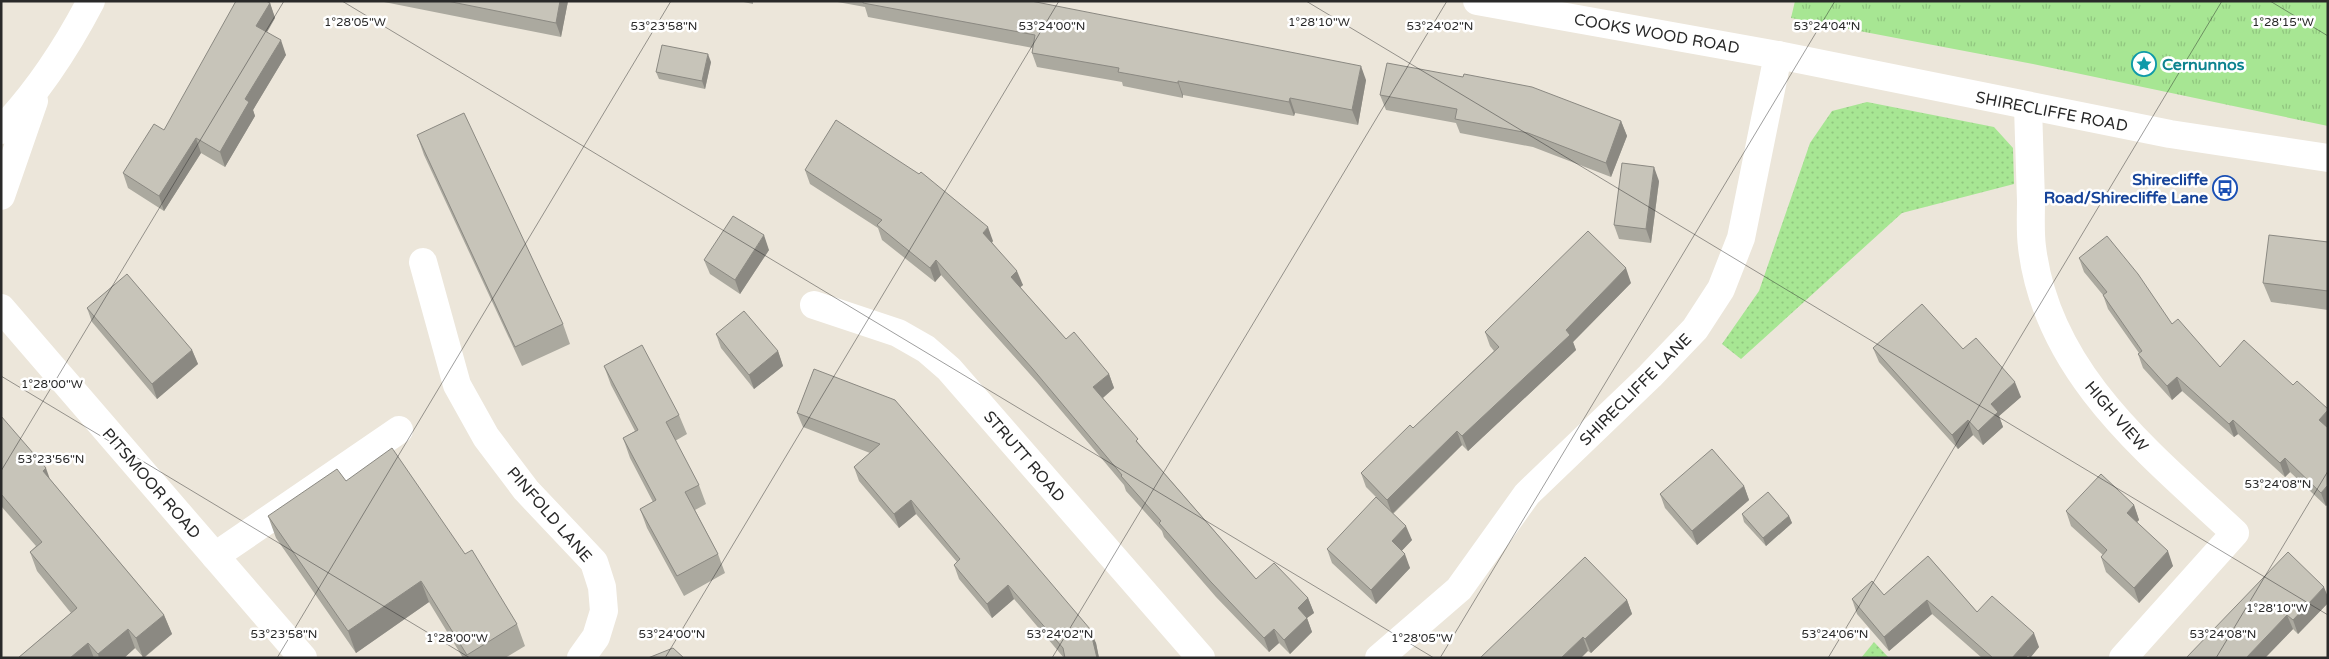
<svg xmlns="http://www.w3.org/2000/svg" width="2329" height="659" font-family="'Varela Round',sans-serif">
<defs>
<pattern id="grass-dots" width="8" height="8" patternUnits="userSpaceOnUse" patternTransform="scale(1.25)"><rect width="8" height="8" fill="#a7e693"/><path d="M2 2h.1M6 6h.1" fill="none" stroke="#90c57f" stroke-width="1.8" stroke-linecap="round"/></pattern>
<pattern id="park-tufts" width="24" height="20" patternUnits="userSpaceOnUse" patternTransform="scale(1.25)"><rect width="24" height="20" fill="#a7e693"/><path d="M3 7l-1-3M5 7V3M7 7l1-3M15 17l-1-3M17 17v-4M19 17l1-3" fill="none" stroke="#90c57f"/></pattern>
</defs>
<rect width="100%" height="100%" fill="#ece6da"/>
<g fill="url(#grass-dots)">
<path d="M1867,102L1994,127L2013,148L2014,184L1902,213L1741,359L1722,344L1759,291L1810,143L1832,111Z"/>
<path d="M1874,642L1889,658H1861Z"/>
</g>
<path fill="url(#park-tufts)" d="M1795,1H2328V126L2033,64L1791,18Z"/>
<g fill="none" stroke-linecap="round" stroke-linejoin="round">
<g stroke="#fff" stroke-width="28">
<path d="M2028,107C2029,138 2030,170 2031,201C2031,216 2030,232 2032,247C2047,373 2148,452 2235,533L2123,658"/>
<path d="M423,262L457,385L486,437L526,490L594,562L602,587L604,611L596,637L581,658"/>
<path d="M814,305L898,333L926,349L949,369L1201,658"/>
<path d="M215,556L399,430"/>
<path d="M1379,658L1459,589L1527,494L1650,376L1695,329L1721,289L1741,238L1778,55"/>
</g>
<g stroke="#fff" stroke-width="28">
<path d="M1477,1L1778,55L2170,134L2328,158"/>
<path d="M1,130C38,92 67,47 91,1"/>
<path d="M1,196L34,101"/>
<path d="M1,308L303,658"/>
</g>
</g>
<g fill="#aba99f">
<path d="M379,1H568L561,37Z"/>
<path d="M739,1H753V4Z"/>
<path d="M832,1H1031L1366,80L1358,125L1295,113L1294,116L1183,95V98L1123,86L1122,82L1037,67L1032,53L1033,48L868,17L865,7Z"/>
<path d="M270,3L275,18L266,32L286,55L253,110L255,116L225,167L201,153L164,211L128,188L123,173L164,130Z"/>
<path d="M711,62L705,89L659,79L656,72Z"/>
<path d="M1463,77L1621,121L1627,136L1611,177L1533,147L1460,133L1456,123L1386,110L1380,95Z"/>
<path d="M417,135L563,324L570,344L522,366L424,155Z"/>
<path d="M805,170L993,241L992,242L1023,285L1020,287L1066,339L1109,374L1114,388L1103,398L1141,446L1256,579L1308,598L1314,613L1307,618L1312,632L1290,654L1279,643L1269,652L1216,597L1164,537L1162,531L1126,491L1124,485L1037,382L941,275L935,282L882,240L878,228L810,184Z"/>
<path d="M1659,181L1651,243L1619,239L1614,225Z"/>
<path d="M2328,242V310L2271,302L2263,283Z"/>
<path d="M769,250L740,294L710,274L704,260Z"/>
<path d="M2079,258L2172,324L2220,367L2293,385L2328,409V504L2326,506L2290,472L2285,477L2238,434L2234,437L2182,391L2172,400L2143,368L2138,354L2139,353L2108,309L2103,295L2084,272Z"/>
<path d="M1631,283L1573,342L1576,350L1468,451L1462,445L1393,514L1412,540L1401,551L1410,568L1376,604L1332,563L1327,549L1383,504L1366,487L1361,473L1413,428L1494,351L1490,346L1485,332Z"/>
<path d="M87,308L192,350L198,364L157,399L92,322Z"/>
<path d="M716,334L778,351L783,366L754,389L721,348Z"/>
<path d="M1873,348L1963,349L2021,397L1999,416L2003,427L1983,445L1973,435L1958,449L1879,362Z"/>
<path d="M604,366L679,415L687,434L675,441L699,485L706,504L695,510L718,554L725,573L684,596L647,528L640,509L653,502L630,458L623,438L635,431L611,385Z"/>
<path d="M814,369L1096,643L1099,658H1064L1014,599L992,618L959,579L954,565L957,562L916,514L899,528L859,481L854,467L870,453L803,427L797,413Z"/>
<path d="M1,416L49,478L164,615L172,634L144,658L135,648L124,658H18L71,613L37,571L30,552L36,546L1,506Z"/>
<path d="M346,481L465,554L517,624L525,646L505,658H463L429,602L356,653L276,538L268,516Z"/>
<path d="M1744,486L1749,500L1697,545L1665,508L1660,494Z"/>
<path d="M2134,505L2139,520L2137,522L2173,566L2139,603L2106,572L2101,557L2103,555L2071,526L2066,511Z"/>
<path d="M1742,514L1789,516L1792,523L1766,546L1744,522Z"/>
<path d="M1928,556L1977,612L2039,647L2031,657L2032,658H1982L1932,614L1889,651L1857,614L1852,599L1884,595Z"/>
<path d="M2328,597V603L2298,634L2293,629L2265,658H2186Z"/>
<path d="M1627,600L1632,614L1591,653L1588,651L1480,658Z"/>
</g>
<g fill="#8b8982">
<path d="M560,1H568L561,37L556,23Z"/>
<path d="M270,3L275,18L262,41L256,26Z"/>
<path d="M281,40L286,55L253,110L255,116L225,167L220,152L245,99Z"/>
<path d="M708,54L711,62L705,89L702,81Z"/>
<path d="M1361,66L1366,80L1358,125L1352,110Z"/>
<path d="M1178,81L1183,95V98L1178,83Z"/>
<path d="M1290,98L1295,113L1294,116L1289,102Z"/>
<path d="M1621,121L1627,136L1611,177L1606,163Z"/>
<path d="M196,138L201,153L164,211L159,196Z"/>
<path d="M1654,167L1659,181L1651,243L1646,229Z"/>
<path d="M988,227L993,241L988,247L983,233Z"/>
<path d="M764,235L769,250L740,294L735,280Z"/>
<path d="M936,260L941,275L935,282L930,268Z"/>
<path d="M1626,268L1631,283L1573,342L1576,350L1468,451L1462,436Z"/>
<path d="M1017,271L1023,285L1016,291L1011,277Z"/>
<path d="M192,350L198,364L157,399L152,384Z"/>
<path d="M778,351L783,366L754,389L749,375Z"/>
<path d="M1109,374L1114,388L1099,401L1093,387Z"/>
<path d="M2177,377L2182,391L2172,400L2167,386Z"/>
<path d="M2015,382L2021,397L1999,416L2003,427L1983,445L1978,431L1991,404Z"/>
<path d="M2328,410V429L2319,420Z"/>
<path d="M1968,420L1973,435L1958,449L1952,435Z"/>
<path d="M2233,420L2238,434L2234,437L2229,424Z"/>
<path d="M1457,431L1462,445L1392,514L1387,500Z"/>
<path d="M2285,458L2290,472L2285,477L2280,463Z"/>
<path d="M46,468L53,488L43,471Z"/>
<path d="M1744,486L1749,500L1697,545L1692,531Z"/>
<path d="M2327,486L2328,504L2326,506L2321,493Z"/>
<path d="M911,500L916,514L899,528L894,514Z"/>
<path d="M2134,505L2139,520L2132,527L2127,513Z"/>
<path d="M1789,516L1792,523L1766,546L1763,538Z"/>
<path d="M1406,526L1412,540L1397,556L1392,541Z"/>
<path d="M2168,551L2173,566L2139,603L2134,588Z"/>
<path d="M1405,554L1410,568L1376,604L1371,590Z"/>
<path d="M421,581L429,602L356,653L348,631Z"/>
<path d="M1008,585L1014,599L992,618L987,604Z"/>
<path d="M2324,587L2328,597V603L2298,634L2293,620Z"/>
<path d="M1308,598L1314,613L1307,618L1312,632L1290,654L1284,640L1298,608Z"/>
<path d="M1627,600L1632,614L1591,653L1585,639Z"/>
<path d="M1927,600L1932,614L1889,651L1884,637Z"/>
<path d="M164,615L172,634L143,658L136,638Z"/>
<path d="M2287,615L2293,629L2265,658H2246Z"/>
<path d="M128,629L135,648L124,658H99L98,654Z"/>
<path d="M1090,629L1096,643L1099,658H1097Z"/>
<path d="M1274,629L1279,643L1269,652L1264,638Z"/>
<path d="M2034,633L2039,647L2030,658H2012Z"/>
<path d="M1583,637L1588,651L1581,658H1561Z"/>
<path d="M88,643L94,658H70Z"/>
</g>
<g fill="#c7c4b9" stroke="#8b8982">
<path d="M236,1H266L270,3L256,26L281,40L245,99L249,102L220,152L196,138L159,196L123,173L154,124L164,130Z"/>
<path d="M447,1H560L556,23Z"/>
<path d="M863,1H1031L1361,66L1352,110L1290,98L1289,102L1178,81V83L1118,72L1119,68L1032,53L1035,35L863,3Z"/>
<path d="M662,45L708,54L702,81L656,72Z"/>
<path d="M1387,63L1463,77L1464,74L1532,87L1621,121L1606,163L1528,133L1455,119L1457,109L1380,95Z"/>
<path d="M464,113L563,324L515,347L417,135Z"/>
<path d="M836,120L919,174L921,172L988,227L983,233L1017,271L1011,277L1066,339L1074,332L1109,374L1093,387L1138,439L1136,441L1256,579L1274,563L1308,598L1298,608L1307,618L1284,640L1274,629L1264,638L1211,582L1159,523L1161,521L1121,476L1122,475L1032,368L936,260L930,268L877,225L882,220L805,170Z"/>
<path d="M1622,163L1654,167L1646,229L1614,225Z"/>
<path d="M733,216L764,235L735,280L704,260Z"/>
<path d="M1588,231L1626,268L1566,330L1570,335L1462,436L1457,431L1387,500L1361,473L1410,425L1413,428L1499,347L1485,332Z"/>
<path d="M2269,235L2328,242V291L2263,283Z"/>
<path d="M2107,236L2138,274L2172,324L2178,319L2220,367L2244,340L2293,385L2297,381L2328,409V410L2319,420L2328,428V487L2327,486L2321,493L2285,458L2280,463L2233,420L2229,424L2177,377L2167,386L2138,354L2142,351L2103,295L2107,292L2079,258Z"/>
<path d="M127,274L192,350L152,384L87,308Z"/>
<path d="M1922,304L1963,349L1976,338L2015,382L1991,404L1998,412L1978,431L1968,420L1952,435L1873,348Z"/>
<path d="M744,311L778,351L749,375L716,334Z"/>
<path d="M642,345L679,415L666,422L699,485L685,492L718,554L677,576L640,509L656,500L623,438L638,430L604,366Z"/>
<path d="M814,369L895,400L1090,629L1097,658H1065L1063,648L1008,585L987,604L954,565L960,559L911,500L894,514L854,467L880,444L797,413Z"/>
<path d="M1,416L46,468L43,471L164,615L136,638L128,629L98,654L88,643L70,658H18L77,608L30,552L42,542L1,494Z"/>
<path d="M392,448L465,554L472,550L517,624L467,655L421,581L348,631L268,516L337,469L346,481Z"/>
<path d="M1712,449L1744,486L1692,531L1660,494Z"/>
<path d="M2101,474L2134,505L2127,513L2168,551L2134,588L2101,557L2107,550L2066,511Z"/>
<path d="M1768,492L1789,516L1763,538L1742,514Z"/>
<path d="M1376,497L1406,526L1392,541L1405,554L1371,590L1327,549Z"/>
<path d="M2288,552L2324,587L2293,620L2287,615L2246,658H2186Z"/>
<path d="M1928,556L1977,612L1992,596L2034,633L2012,658H1993L1927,600L1884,637L1852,599L1872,581L1884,595Z"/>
<path d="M1585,557L1627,600L1585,639L1583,637L1561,658H1480Z"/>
<path d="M673,648L684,658H648Z"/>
<path d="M2028,655L2032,658H2025Z"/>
</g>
<path fill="none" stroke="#292929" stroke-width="1" stroke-opacity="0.45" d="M342,1L1434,658M1306,1L2328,615M2270,1L2328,36M1,376L470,658M1,471L284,1M277,658L671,1M665,658L1059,1M1052,658L1447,1M1440,658L1835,1M1828,658L2222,1M2216,658L2328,471"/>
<defs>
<symbol id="sight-ring" viewBox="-11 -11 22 22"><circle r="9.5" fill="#fff" stroke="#0f9aa8" stroke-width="1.5"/><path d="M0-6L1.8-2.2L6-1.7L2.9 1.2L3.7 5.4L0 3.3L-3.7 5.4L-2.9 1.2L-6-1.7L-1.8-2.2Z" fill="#0f9aa8"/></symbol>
<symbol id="bus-ring" viewBox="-11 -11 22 22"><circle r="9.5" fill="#fff" stroke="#1a4fb4" stroke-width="1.5"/><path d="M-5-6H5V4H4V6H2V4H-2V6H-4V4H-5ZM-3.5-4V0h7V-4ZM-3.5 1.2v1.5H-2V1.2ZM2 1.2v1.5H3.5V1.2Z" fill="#1a4fb4"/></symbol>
</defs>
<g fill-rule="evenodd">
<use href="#sight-ring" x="2130" y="50" width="28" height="28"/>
<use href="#bus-ring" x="2211" y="174" width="28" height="28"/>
</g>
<g text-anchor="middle" stroke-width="5" stroke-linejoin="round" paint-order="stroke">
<g font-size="16" fill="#292929" stroke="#fff">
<text transform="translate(1657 33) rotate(10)" y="6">COOKS WOOD ROAD</text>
<text transform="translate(2052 111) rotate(11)" y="6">SHIRECLIFFE ROAD</text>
<text transform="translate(1635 389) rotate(-45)" y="6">SHIRECLIFFE LANE</text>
<text transform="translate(2117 416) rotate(49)" y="6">HIGH VIEW</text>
<text transform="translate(1025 456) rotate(49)" y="6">STRUTT ROAD</text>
<text transform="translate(152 483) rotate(49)" y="6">PITSMOOR ROAD</text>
<text transform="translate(550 514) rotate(49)" y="6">PINFOLD LANE</text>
</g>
<g font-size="16" font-weight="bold" fill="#0d838f" stroke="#fff" text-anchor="start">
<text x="2162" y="70">Cernunnos</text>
</g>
<g font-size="16" font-weight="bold" fill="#164399" stroke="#fff" text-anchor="end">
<text x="2208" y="185">Shirecliffe<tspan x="2208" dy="18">Road/Shirecliffe Lane</tspan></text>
</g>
</g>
<g font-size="12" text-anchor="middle" fill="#292929" stroke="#fff" stroke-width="5" stroke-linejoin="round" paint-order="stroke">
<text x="2283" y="26">1°28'15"W</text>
<text x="355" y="26">1°28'05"W</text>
<text x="1319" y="26">1°28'10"W</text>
<text x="1052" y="30">53°24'00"N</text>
<text x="1827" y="30">53°24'04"N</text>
<text x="664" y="30">53°23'58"N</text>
<text x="1440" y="30">53°24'02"N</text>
<text x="52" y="388">1°28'00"W</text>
<text x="51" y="463">53°23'56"N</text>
<text x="2278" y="488">53°24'08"N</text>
<text x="2277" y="612">1°28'10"W</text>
<text x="284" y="638">53°23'58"N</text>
<text x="672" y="638">53°24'00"N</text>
<text x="1060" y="638">53°24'02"N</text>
<text x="1835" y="638">53°24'06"N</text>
<text x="2223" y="638">53°24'08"N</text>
<text x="457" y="642">1°28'00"W</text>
<text x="1422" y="642">1°28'05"W</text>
</g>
<rect width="2329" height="659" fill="none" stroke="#292929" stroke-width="5"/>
</svg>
